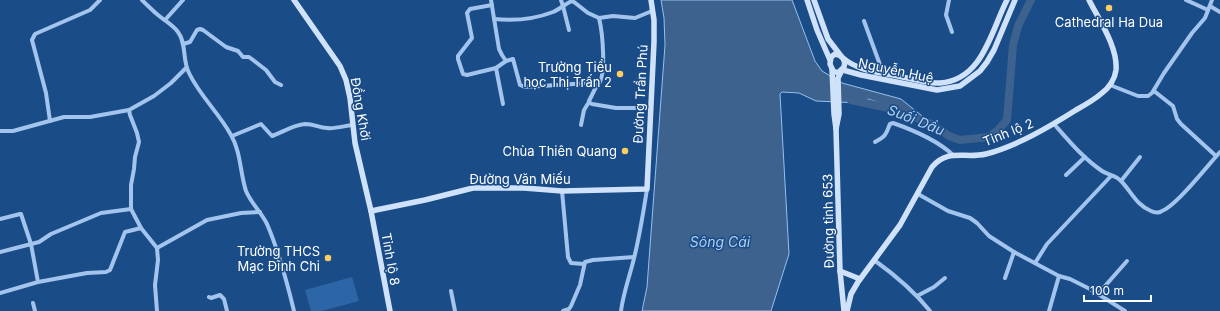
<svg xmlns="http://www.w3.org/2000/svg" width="1220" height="311" font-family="Inter,sans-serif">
<rect width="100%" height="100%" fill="#1a4c88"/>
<path fill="#2d66a6" d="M352,277L359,301L322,311H311L305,290Z"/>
<path fill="#3d628e" stroke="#95c0ef" d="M661,0H792L815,61L822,71L842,83L901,99L932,124L896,108L868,99L861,103L816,101L799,93L782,92L780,94L789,254L771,311H642L647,287L665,45L664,18Z"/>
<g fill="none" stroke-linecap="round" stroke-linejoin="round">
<path stroke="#3d628e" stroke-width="8" d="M851,100L893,109L932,124L949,136L960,140L989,137L999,129L1007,120L1013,45L1018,26L1031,0"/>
<g stroke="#a3c5ed" stroke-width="4">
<path d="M142,0C147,5 152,10 158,15C165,21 173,25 178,32C187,44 182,60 189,73C200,96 219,113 231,135C241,152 240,173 246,191C251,203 261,212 267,224C279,252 287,282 294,311"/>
<path d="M491,0L499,49L502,55L506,61"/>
<path d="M561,0L563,6L569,30"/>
<path d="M949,0L946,15L952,32"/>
<path d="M1186,0L1208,10"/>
<path d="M492,5L470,9L467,13L472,38L458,56V59L463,74L467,75L496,68L506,61L513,59L520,85L525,87L590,83L595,84L596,87L589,101L590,103L592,104L616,108H651"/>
<path d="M1210,6L1220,12"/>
<path d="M494,19C514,21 535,19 553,12C560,9 565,4 572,1L574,2L588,13L599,18L613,16L635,18L652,11"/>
<path d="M165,20L183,0"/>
<path d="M864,21L883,73"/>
<path d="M183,44L190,42L197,30L200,29L203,30L226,47L238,51L243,57H249L266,70L275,82L281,85"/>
<path d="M496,68L503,104"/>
<path d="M1110,85L1138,96H1148L1152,93L1164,73L1192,33L1205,18L1212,0"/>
<path d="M596,87C608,80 602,30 599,18"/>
<path d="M1154,91L1173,106L1177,119L1181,124L1216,156"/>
<path d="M129,110L130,115L137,133L139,142L135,157L134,169L131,185V209L141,228L157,248L158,260L155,285L157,311"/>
<path d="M50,121L46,93L32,40L35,34L90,10L100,0"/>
<path d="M1054,124C1069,141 1083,158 1102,171C1108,175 1116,175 1121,181C1131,191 1136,205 1151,211C1155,213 1159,213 1162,211C1177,205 1208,165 1220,152"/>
<path d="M581,125L584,110L589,102"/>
<path d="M0,131H13L64,117H90L129,110L154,96L171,83L186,68"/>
<path d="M232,136L261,124L272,136C283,132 293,125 305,124C315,124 319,128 327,128C335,129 344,126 352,125"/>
<path d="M875,142C878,140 881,139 884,136C887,133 888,128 890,124L893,123C913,130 937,140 953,155"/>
<path d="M1066,175L1085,157"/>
<path d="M1121,181L1140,157"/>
<path d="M562,191L568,257L571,263L584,264"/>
<path d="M918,194L948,211L970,218L977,223L989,236L1014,252L1059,276L1070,279L1090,289L1125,311"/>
<path d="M0,219L20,214H21L31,244L38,282L0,293"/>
<path d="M157,248L207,220L241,213L260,212"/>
<path d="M0,252L39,242L51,234L101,213L131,209"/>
<path d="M874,260C895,275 914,291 930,311"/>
<path d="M1035,263L1047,244L1111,176"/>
<path d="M1005,278L1014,252"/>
<path d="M38,282L87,273L106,272L110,270L125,232L141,228"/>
<path d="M451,291L455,311"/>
<path d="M1098,294L1127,261"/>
<path d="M917,296L934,287L945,278"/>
<path d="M209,297L211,298L220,295L224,299L227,311"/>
<path d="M33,303L35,311"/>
<path d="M563,311L569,309L571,306L580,285L585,262L593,260L634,257"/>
<path d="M621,311C623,295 628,281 632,266C639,241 643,214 647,189"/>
<path d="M1049,311L1059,276"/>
</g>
<g stroke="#cfe2f9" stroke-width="5.5">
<path d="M294,0L340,66L346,80L350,98L355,143L371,211L390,311"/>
<path d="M807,0L817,30L830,60"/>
<path d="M814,0L828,39L841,56"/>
<path d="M835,54C842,55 846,60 844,67L838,73L833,71L830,64L831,57Z"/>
<path d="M843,58C858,71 879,72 898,76C908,78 930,84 940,83C983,80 991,31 1007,0"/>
<path d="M832,69L834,114L836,129L839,114L838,78L841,72"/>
<path d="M843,70L861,75L937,90L960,86L980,71L987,62L994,50L1015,0"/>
<path d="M836,129L840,271L844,311"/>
<path d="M371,211L425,200L473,188H524L562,191L647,189L654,42V20L651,0"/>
<path d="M840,271L860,279"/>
<path d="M847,311L851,294L858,282L900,225L932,167C948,148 965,159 986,154C1017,146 1049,127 1076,110C1085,105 1094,100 1102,93C1109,88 1115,79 1116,70C1118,47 1099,20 1089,0"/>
</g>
</g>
<g fill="#ffce5e" stroke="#1a4c88" stroke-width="1.5">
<circle cx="1109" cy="8" r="4"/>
<circle cx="620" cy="74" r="4"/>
<circle cx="625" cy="151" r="4"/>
<circle cx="328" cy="258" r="4"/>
</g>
<g text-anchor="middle" stroke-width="3" stroke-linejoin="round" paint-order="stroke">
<g font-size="13" fill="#fff" stroke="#1a4c88" text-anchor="end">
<text x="1109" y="27" text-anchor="middle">Cathedral Ha Dua</text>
<text x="612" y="72">Trường Tiểu<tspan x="612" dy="15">học Thị Trấn 2</tspan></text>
<text x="617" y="156">Chùa Thiên Quang</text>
<text x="320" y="256">Trường THCS<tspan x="320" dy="15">Mạc Đĩnh Chi</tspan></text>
</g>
<g font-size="13" fill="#fff" stroke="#1a4c88">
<text transform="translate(896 70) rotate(12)" y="5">Nguyễn Huệ</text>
<text transform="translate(640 94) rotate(-87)" y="5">Đường Trần Phú</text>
<text transform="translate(361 109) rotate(80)" y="5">Đồng Khởi</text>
<text transform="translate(1008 132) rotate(-22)" y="5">Tỉnh lộ 2</text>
<text x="520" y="184">Đường Văn Miếu</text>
<text transform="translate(828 221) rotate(-91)" y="5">Đường tỉnh 653</text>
<text transform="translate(391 259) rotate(80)" y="5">Tỉnh lộ 8</text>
</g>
<g font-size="14" font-style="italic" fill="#aecff4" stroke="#1a4c88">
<text transform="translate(916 120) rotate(22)" y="5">Suối Dầu</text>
<text x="720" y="247">Sông Cái</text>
</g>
</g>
<path d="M1084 295v6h67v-6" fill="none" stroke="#ffffff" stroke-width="2"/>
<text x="1090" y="295" font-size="12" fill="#ffffff" stroke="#1a4c88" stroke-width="3" paint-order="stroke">100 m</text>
</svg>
